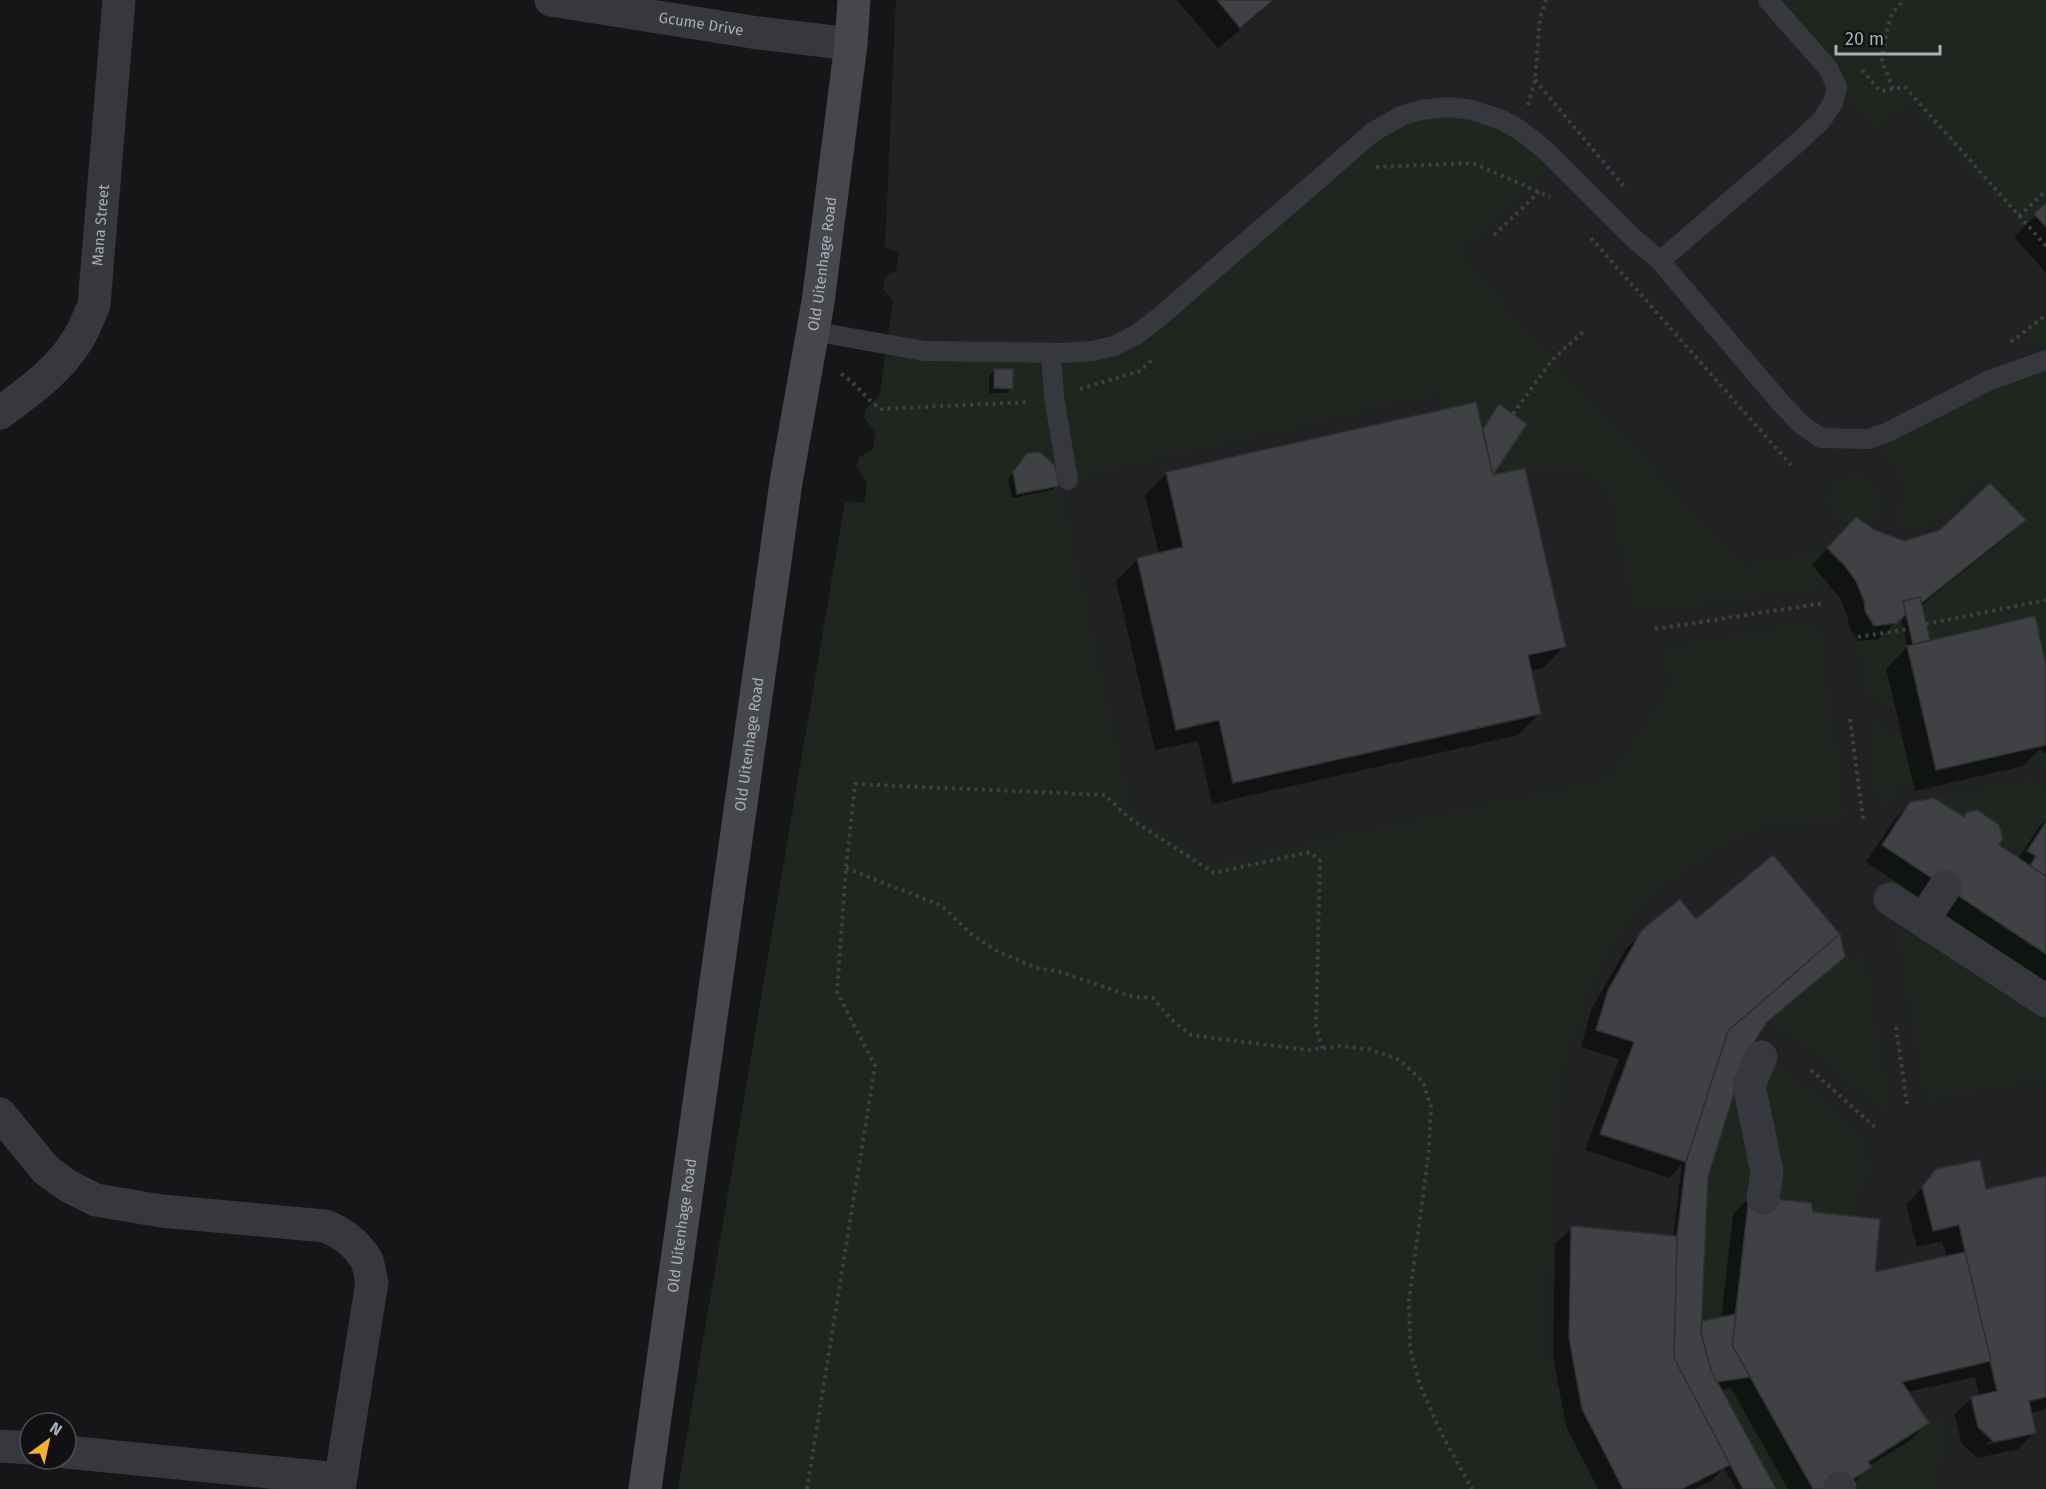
<svg xmlns="http://www.w3.org/2000/svg" width="2046" height="1489" font-family="'Fira Sans',sans-serif">
<rect width="100%" height="100%" fill="#161618"/>
<path fill="#222225" d="M896,0H2046V1489H683L865,503L867,482L857,467L859,457L873,450L876,432L864,418L866,409L880,395L893,301L883,289L885,278L896,270L899,252L885,248Z"/>
<g fill="#1e261f">
<path d="M1768,0H2046V203L2019,226L1908,102L1874,130L1837,87Z"/>
<path d="M1472,110L1557,164L1459,252L1552,360L1744,566L1827,548L1845,566L1828,586L1635,613L1610,492L1579,468H1525L1493,475L1526,423L1499,404L1483,429L1476,402L1442,409L1438,394L1068,480L1058,481L1055,466L1040,452L1027,453L1013,473L1017,493L1059,486L1132,812L1213,863L1609,779L1671,683L1659,649L1818,621L1846,820L1763,827L1740,836L1667,883L1638,908L1594,976L1561,1077L1543,1339L1564,1420L1600,1489H678L845,501L865,503L867,482L857,467L859,457L873,450L876,431L864,418L866,409L880,395L887,345L1114,346L1401,116Z"/>
<path d="M2046,315V345L2014,339Z"/>
<path d="M2046,360V665L2035,617L1930,640L1921,603L2026,520L1985,478C1968,494 1918,552 1895,520C1902,503 1905,483 1895,466C1890,456 1876,447 1869,439Z"/>
<path d="M1852,474C1884,476 1892,506 1868,525L1856,517L1847,527C1819,514 1822,482 1852,474Z"/>
<path d="M1865,611L1875,626L1897,623L1906,614L1913,644L1907,646L1928,734L1864,690L1856,617Z"/>
<path d="M1867,717L1934,762L1936,770L2046,745V766L2035,759L1901,785L1880,816Z"/>
<path d="M2029,779L2046,791V822L2028,851L2036,856L2031,865L1999,845L2003,838L1999,825L1967,812L1964,817L1934,798Z"/>
<path d="M1882,845L2046,954V1078L1926,1101Z"/>
<path d="M1865,955L1889,1106L1884,1114L1820,1055L1767,1022L1845,957Z"/>
<path d="M1745,1054C1790,1062 1833,1111 1866,1141L1869,1175L1857,1194L1855,1216L1813,1212L1811,1203L1749,1196L1736,1314L1702,1321L1708,1177Z"/>
<path d="M1750,1377L1813,1489H1776L1717,1382Z"/>
<path d="M1940,1416L1949,1450L1935,1466L1941,1489H1839L1872,1468L1868,1462Z"/>
</g>
<g fill="#0007" fill-rule="evenodd">
<path d="M1177,0H1275L1218,48Z"/>
<path d="M2046,205V273L2014,237Z"/>
<path d="M994,370L1012,388L1007,393H989V375Z"/>
<path d="M1499,406L1525,424L1490,477L1564,647L1543,668L1530,671L1540,713L1518,735L1212,804L1198,741L1155,750L1116,581L1138,559L1159,554L1145,495L1167,473L1481,430Z"/>
<path d="M1022,460L1057,485L1052,490L1012,498L1008,479Z"/>
<path d="M2024,520L2008,536L1920,606L1929,642L2046,671V754L2040,749L2023,766L1915,791L1886,669L1907,647L1901,617L1879,639L1858,641L1849,627L1848,618L1840,598L1812,565L1840,535L1874,531L1904,543Z"/>
<path d="M1911,803L1997,845L2018,859L2038,828L2046,820V982L1866,862L1894,820Z"/>
<path d="M1643,932L1764,1023L1744,1053L1707,1177L1700,1325L1703,1323L1721,1319L1733,1214L1749,1198L1812,1214L1873,1274L1947,1257L1942,1241L1917,1247L1906,1205L1937,1171L1985,1190L2046,1178V1409L2030,1413L2035,1432L2018,1449L1978,1458L1961,1443L1955,1414L1972,1398L1979,1396L1975,1377L1907,1392L1927,1423L1911,1440L1869,1466L1854,1484L1845,1489H1788L1731,1388L1720,1390L1774,1489H1736L1724,1468L1711,1481L1695,1489H1598L1566,1426L1553,1355L1555,1244L1572,1228L1673,1237L1682,1164L1669,1178L1585,1150L1619,1059L1581,1047L1592,1008L1626,949ZM2017,1435V1438L1987,1445V1442Z"/>
</g>
<g fill="#404145" stroke="#303034" stroke-width="1.5">
<path d="M1217,0H1273L1240,28Z"/>
<path d="M2046,203V227L2034,214Z"/>
<path d="M994,369H1013V389L994,388Z"/>
<path d="M1476,402L1493,475L1525,468L1566,647L1528,655L1541,714L1233,783L1219,720L1176,730L1137,558L1183,547L1166,472Z"/>
<path d="M1499,404L1527,424L1493,475L1483,429Z"/>
<path d="M1040,452L1055,466L1059,486L1017,494L1013,472L1027,453Z"/>
<path d="M1990,483L2026,520L1921,603L1920,597L1903,601L1906,614L1897,623L1874,626L1865,611L1864,601L1856,581L1845,566L1827,548L1856,517L1875,530L1904,541L1940,530Z"/>
<path d="M1920,597L1930,640L1913,644L1903,601Z"/>
<path d="M2035,616L2046,665V745L1936,770L1907,646Z"/>
<path d="M1934,798L1964,817L1967,812L1977,810L1999,825L2003,838L1999,845L2046,876V954L1882,845L1910,802Z"/>
<path d="M2046,822V876L2030,866L2036,856L2027,851Z"/>
<path d="M1773,855L1840,934L1728,1031L1686,1162L1600,1134L1634,1042L1596,1030L1608,990L1642,930L1680,899L1696,919Z"/>
<path d="M1840,934L1845,957L1767,1022L1746,1054L1708,1177L1701,1332L1711,1370L1776,1489H1743L1674,1358L1677,1236L1686,1162L1728,1031Z"/>
<path d="M1980,1160L1986,1189L2046,1176V1397L2029,1401L2036,1433L1994,1442L1978,1427L1971,1397L1997,1391L1959,1225L1933,1231L1922,1187L1936,1169Z"/>
<path d="M1749,1196L1811,1203L1813,1212L1880,1219L1875,1272L1965,1252L1991,1361L1902,1382L1929,1423L1868,1462L1872,1467L1838,1489H1813L1732,1345Z"/>
<path d="M1571,1226L1677,1236L1674,1358L1730,1465L1682,1489H1623L1582,1409L1569,1338Z"/>
<path d="M1736,1314L1732,1345L1750,1377L1717,1382L1711,1370L1701,1332L1702,1321Z"/>
</g>
<g fill="none" stroke-linecap="round" stroke-linejoin="round">
<g stroke="#3d3f44" stroke-width="4" stroke-dasharray="3 4.5" stroke-linecap="butt">
<path d="M1862,70L1880,91L1905,87L2046,246"/>
<path d="M1535,80L1626,189"/>
<path d="M1893,89L1882,61L1886,34L1892,13L1904,0"/>
<path d="M1528,105L1535,80L1540,17L1546,0"/>
<path d="M1376,167L1473,163L1550,197"/>
<path d="M2019,216L2046,191"/>
<path d="M1494,235L1539,192"/>
<path d="M1591,238L1791,465"/>
<path d="M2011,342L2046,315"/>
<path d="M841,374C856,382 866,400 881,409L1029,402"/>
<path d="M1080,389L1140,371L1152,360"/>
<path d="M1513,414L1552,360L1585,330"/>
<path d="M1926,624L2046,600"/>
<path d="M1655,629L1824,603"/>
<path d="M1858,637L1909,629"/>
<path d="M1850,719L1863,819"/>
<path d="M846,868L942,906L971,934L995,950L1036,968L1057,971L1134,997L1153,998L1171,1019L1191,1035L1307,1050L1340,1046L1368,1049L1400,1060L1423,1082L1431,1107L1429,1149L1409,1301L1410,1348L1420,1385L1441,1433L1472,1489"/>
<path d="M1896,1027L1907,1104"/>
<path d="M1811,1070L1875,1127"/>
<path d="M807,1489L875,1066L837,992L846,868L855,784L1105,795L1129,818L1214,873L1310,852L1320,861L1316,1026L1322,1048"/>
</g>
<g stroke="#37383d" stroke-width="20">
<path d="M1660,261L1795,145L1821,121L1833,103L1837,87L1828,68L1768,0"/>
<path d="M812,331L924,351L1064,353L1092,351L1114,346L1136,335L1157,319L1373,132L1401,116L1421,110L1448,107L1472,110L1502,120L1520,130L1544,149L1631,236L1660,261L1781,403L1802,425L1821,438L1869,439L1890,431L1990,380L2046,360"/>
<path d="M1051,353L1054,397L1068,480"/>
</g>
<g stroke="#37383d" stroke-width="33">
<path id="s1" d="M551,0L758,33L851,44"/>
<path id="s2" d="M0,413C29,391 59,371 78,339C85,328 89,316 94,305L119,0"/>
<path d="M1890,899L2046,1001"/>
<path d="M1923,920L1945,887"/>
<path d="M1761,1057L1749,1085L1767,1172L1763,1198"/>
<path d="M0,1114L46,1170L68,1186L96,1200L161,1211L325,1226C341,1232 356,1243 366,1259C369,1265 370,1275 372,1282L339,1489"/>
<path d="M0,1446L30,1448"/>
<path d="M66,1452L340,1479"/>
<path d="M1840,1488V1489"/>
</g>
<path stroke="#45474d" stroke-width="33" id="s3" d="M645,1489L786,482L818,302L851,44L854,0"/>
</g>
<g text-anchor="middle" stroke-width="5" stroke-linejoin="round" paint-order="stroke">
<g font-size="15" fill="#a8adb8" stroke="#111113">
<text dy="5" stroke="none"><textPath href="#s1" startOffset="152">Gcume Drive</textPath></text>
<text dy="5" stroke="none"><textPath href="#s2" startOffset="226">Mana Street</textPath></text>
<text dy="5" stroke="none"><textPath href="#s3" startOffset="1238">Old Uitenhage Road</textPath></text>
<text dy="5" stroke="none"><textPath href="#s3" startOffset="752">Old Uitenhage Road</textPath></text>
<text dy="5" stroke="none"><textPath href="#s3" startOffset="266">Old Uitenhage Road</textPath></text>
</g>
</g>
<g transform="translate(48 1441) rotate(33)"><circle r="28" fill="#111113" stroke="#4d4f55" stroke-width="1.5"/>
<path d="M0-4.5L10 22L0 15L-10 22Z" fill="#f2b134"/>
<text y="-9" font-size="16" font-weight="bold" text-anchor="middle" fill="#a8adb8">N</text>
</g>
<path d="M1836 45v9h104v-9" fill="none" stroke="#a8adb8" stroke-width="3"/>
<text x="1845" y="45" font-size="18" fill="#a8adb8" stroke="#111113" stroke-width="4.5" paint-order="stroke">20 m</text>
</svg>
